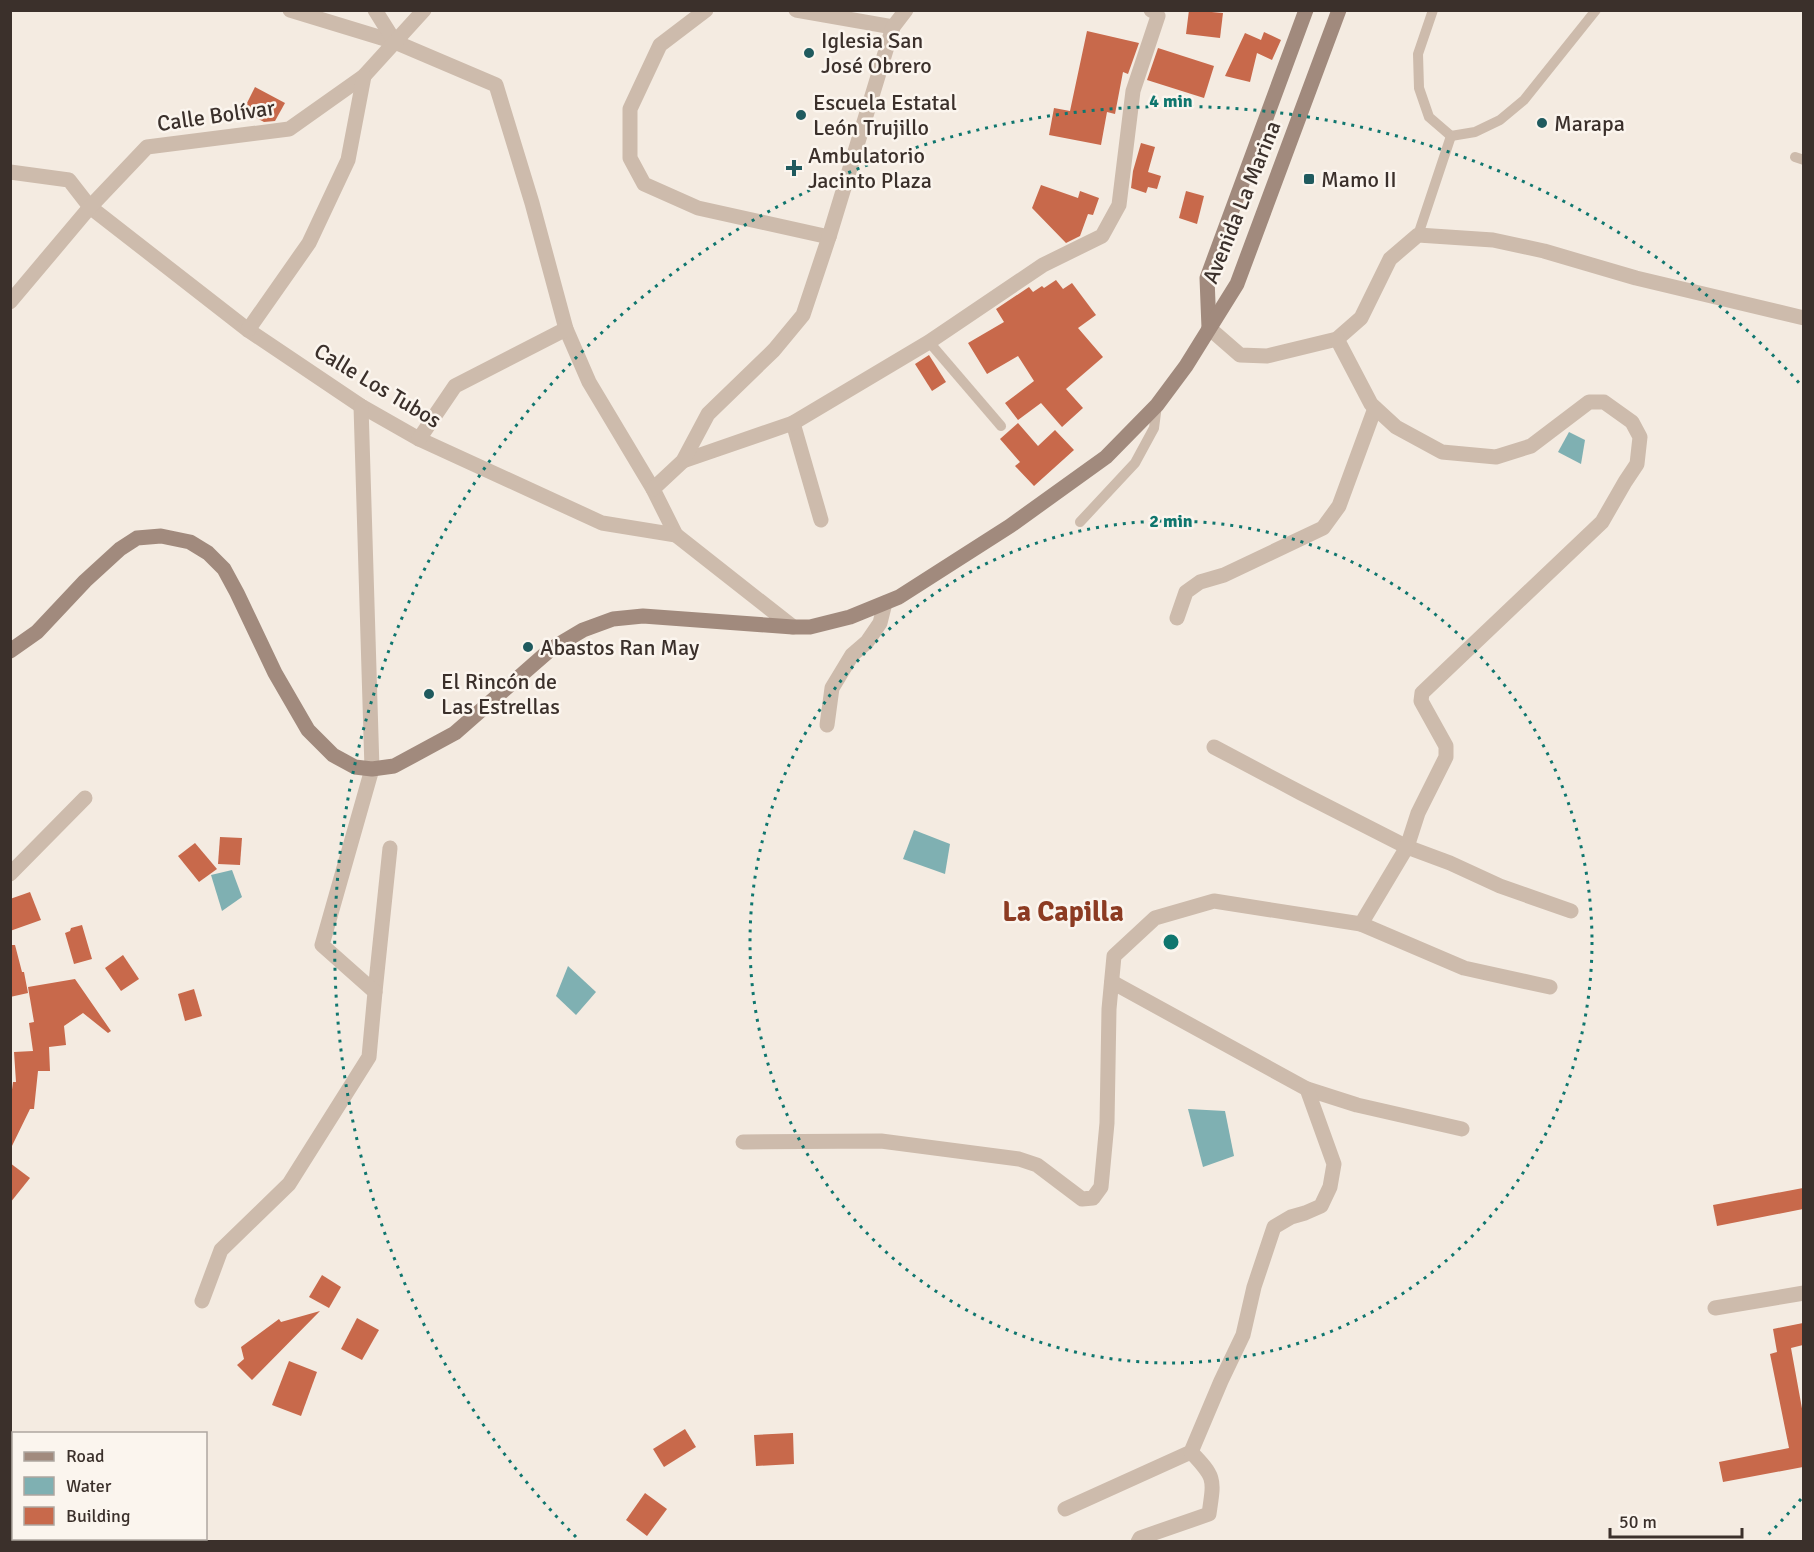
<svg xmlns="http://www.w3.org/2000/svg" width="1814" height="1552" font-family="Signika,sans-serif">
<rect width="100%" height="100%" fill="#f4ebe1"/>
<g fill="#7fb0b2">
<path d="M1569,432L1585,440L1581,464L1558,452Z"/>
<path d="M914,830L950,844L945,874L903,859Z"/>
<path d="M232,870L242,897L222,911L211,875Z"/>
<path d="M568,966L596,992L576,1015L556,996Z"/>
<path d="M1188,1109L1225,1111L1234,1156L1203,1167Z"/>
</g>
<g fill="#c8694b">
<path d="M1189,10L1223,13L1220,38L1186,34Z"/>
<path d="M1087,31L1139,43L1128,74L1123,72L1115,114L1107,112L1101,145L1049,135L1054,108L1070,111Z"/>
<path d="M1264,32L1281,40L1272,60L1257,53L1250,82L1225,76L1245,33L1261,40Z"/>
<path d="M1158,48L1214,66L1204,98L1147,80Z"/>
<path d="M255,87L285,103L275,121L264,122L243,111Z"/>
<path d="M1141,143L1155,147L1148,172L1161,176L1157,189L1148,187L1146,193L1131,188L1133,171Z"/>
<path d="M1041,185L1078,198L1080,191L1099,198L1093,215L1088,214L1080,236L1066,243L1032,208Z"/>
<path d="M1186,191L1204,196L1197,224L1179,218Z"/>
<path d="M1056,280L1063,289L1072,283L1096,315L1078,328L1103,357L1066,389L1083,408L1062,427L1041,403L1018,420L1005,403L1034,381L1018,356L987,374L968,343L1004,322L996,309L1029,287L1033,292L1042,286L1044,288Z"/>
<path d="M929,355L946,382L932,391L915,364Z"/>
<path d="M1018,423L1038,446L1055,430L1074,450L1034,486L1015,466L1020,462L1000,439Z"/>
<path d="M220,837L242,838L240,865L218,864Z"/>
<path d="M195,843L217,869L199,882L178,856Z"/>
<path d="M30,892L41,920L10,931V899Z"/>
<path d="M82,925L92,959L74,964L65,933L70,931L71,928Z"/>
<path d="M10,945H15L22,972H24L28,993L10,997Z"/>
<path d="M123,955L139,979L121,991L105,968Z"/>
<path d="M75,979L111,1031L108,1033L83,1013L64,1026L66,1045L49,1047L50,1071H38L34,1109H30L10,1150V1105L13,1082H16L14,1052L33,1051L29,1023L34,1022L28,987Z"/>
<path d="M194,989L202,1016L185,1021L178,994Z"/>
<path d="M10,1163L30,1178L10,1203Z"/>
<path d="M1803,1188V1209L1717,1226L1713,1205Z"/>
<path d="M322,1275L341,1287L329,1308L309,1297Z"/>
<path d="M320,1311L252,1380L237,1365L244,1359L241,1347L279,1319L281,1322Z"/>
<path d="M357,1318L379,1330L362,1360L341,1349Z"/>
<path d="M1803,1323V1345L1791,1348L1803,1414V1467L1723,1482L1719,1462L1789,1448L1770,1354L1777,1352L1773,1329Z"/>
<path d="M289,1361L317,1372L301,1416L272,1405Z"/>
<path d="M685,1429L696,1447L664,1467L653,1449Z"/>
<path d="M793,1433L794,1464L756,1466L754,1435Z"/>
<path d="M645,1493L667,1509L647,1536L626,1520Z"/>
</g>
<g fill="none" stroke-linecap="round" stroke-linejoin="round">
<g stroke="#cdbbac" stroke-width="10">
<path d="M1433,10L1418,54L1419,88L1429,117L1451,136"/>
<path d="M1451,136L1475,132L1500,120L1524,100L1596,10"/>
<path d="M1795,157L1804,160"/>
<path d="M1418,235L1451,136"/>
<path d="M929,342L1001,426"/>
<path d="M1080,522L1135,463L1154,428L1157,405"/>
</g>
<g stroke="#cdbbac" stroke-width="15">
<path d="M290,10L395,42"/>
<path d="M375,10L395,42L496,85L532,203L566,329L589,382L653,489L676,535L793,627"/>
<path d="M706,10L660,45L630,109V158L644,184L698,208L829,237"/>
<path d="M796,10L893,27"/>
<path d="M10,172L69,180L90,207L248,330L361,406L419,439L602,523L676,535"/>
<path d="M10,302L90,207L147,147L289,129L364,76L424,10"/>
<path d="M1209,328L1240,355L1267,356L1337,339L1361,318L1390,259L1418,235L1493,240L1544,251L1636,278L1804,318"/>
<path d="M248,330L309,243L348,160L364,76"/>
<path d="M793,423L821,520"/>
<path d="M419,439L455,386L566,329"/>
<path d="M683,461L793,423L929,342L1043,265L1102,236L1119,205L1133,91L1158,16L1155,12L1151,10"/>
<path d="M653,489L683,461L708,414L774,350L803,315L829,237L893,27L906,10"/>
<path d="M1177,618L1186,592L1200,582L1224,575L1323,528L1339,506L1375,408"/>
<path d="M827,725L832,688L852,655L867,642L880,623L885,603"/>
<path d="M1214,747L1301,793L1407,847L1450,863L1500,886L1571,911"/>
<path d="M10,874L85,798"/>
<path d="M1361,924L1464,968L1550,987"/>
<path d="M375,992L390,848"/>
<path d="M1307,1089L1357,1105L1462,1129"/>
<path d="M743,1142L881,1141L1019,1159L1037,1165L1082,1199L1093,1198L1101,1187L1107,1123L1109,1009L1114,956L1155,918L1214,901L1361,924L1407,847L1418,813L1446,757V746L1421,701L1422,693L1602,522L1625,482L1637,464L1640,437L1632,422L1604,402H1589L1531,446L1496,457L1442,452L1396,427L1371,404L1337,339"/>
<path d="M202,1301L221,1250L289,1184L369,1057L375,992L322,945L372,769L361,406"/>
<path d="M1715,1308L1804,1293"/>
<path d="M1065,1509L1191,1452L1221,1381L1243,1335L1254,1287L1274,1227L1291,1217L1305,1213L1321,1206L1330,1187L1334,1164L1307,1089L1112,982"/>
<path d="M1138,1542L1140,1538L1209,1514C1214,1479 1216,1478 1191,1452"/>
</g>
<g stroke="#a18a7d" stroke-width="15">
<path d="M1209,328L1207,278L1306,10"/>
<path d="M10,651L37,632L85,581L120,549L137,538L161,536L190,542L208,553L224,569L237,593L275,673L308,730L333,755L355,767L372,769L394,766L455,733L551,649L583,630L613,619L643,616L793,627H810L850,617L899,597L1010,526L1106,457L1157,405L1186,366L1237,284L1339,10"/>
</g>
</g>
<g fill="none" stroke="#0f766e" stroke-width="3" stroke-dasharray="3 6">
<circle cx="1171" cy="942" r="421"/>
<path d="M1801 1499A841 841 0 0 1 1766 1537M576 1537A841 841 0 1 1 1801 385"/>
</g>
<g fill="#1f5a5e" stroke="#fbf5ee" stroke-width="2">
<circle cx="809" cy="53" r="6"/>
<circle cx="801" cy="115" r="6"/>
<circle cx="1542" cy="123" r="6"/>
<path d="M791 159h6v6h6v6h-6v6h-6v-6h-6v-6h6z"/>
<rect x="1303" y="173" width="12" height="12" rx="3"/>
<circle cx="528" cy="647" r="6"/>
<circle cx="429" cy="694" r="6"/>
</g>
<g text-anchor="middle" stroke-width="5" stroke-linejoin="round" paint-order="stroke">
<g font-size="22" fill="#3b302b" stroke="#fbf5ee" text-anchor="start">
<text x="821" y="48">Iglesia San<tspan x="821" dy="25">José Obrero</tspan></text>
<text x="813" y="110">Escuela Estatal<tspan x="813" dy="25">León Trujillo</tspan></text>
<text x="1554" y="131">Marapa</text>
<text x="808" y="163">Ambulatorio<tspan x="808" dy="25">Jacinto Plaza</tspan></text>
<text x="1321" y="187">Mamo II</text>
<text x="540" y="655">Abastos Ran May</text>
<text x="441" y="689">El Rincón de<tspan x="441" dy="25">Las Estrellas</tspan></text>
</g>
<g font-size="22" fill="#3b302b" stroke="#fbf5ee">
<text transform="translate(216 115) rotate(-8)" y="8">Calle Bolívar</text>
<text transform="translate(1241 202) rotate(-68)" y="8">Avenida La Marina</text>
<text transform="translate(378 385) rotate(31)" y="8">Calle Los Tubos</text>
</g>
<g font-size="28" font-weight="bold" fill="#8c3b22" stroke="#fbf5ee">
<text x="1063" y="921">La Capilla</text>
</g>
</g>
<circle cx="1171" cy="942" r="9" fill="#0f766e" stroke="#fbf5ee" stroke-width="3"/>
<g font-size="18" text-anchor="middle" font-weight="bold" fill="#0f766e" stroke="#fbf5ee" stroke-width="5" stroke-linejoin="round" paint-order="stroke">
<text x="1171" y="107">4 min</text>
<text x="1171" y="527">2 min</text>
</g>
<rect width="1814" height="1552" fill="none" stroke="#3b302b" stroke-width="24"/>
<rect x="12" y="1432" width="195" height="108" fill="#fbf5ee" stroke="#aea6a0" stroke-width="1.5"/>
<rect x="24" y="1452" width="30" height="9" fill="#a18a7d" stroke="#aea6a0" stroke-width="1.5"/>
<text x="66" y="1462" font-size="18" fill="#3b302b">Road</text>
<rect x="24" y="1477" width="30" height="18" fill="#7fb0b2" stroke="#aea6a0" stroke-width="1.5"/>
<text x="66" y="1492" font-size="18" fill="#3b302b">Water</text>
<rect x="24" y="1507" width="30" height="18" fill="#c8694b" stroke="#aea6a0" stroke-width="1.5"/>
<text x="66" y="1522" font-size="18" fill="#3b302b">Building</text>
<path d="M1610 1528v9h132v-9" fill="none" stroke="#3b302b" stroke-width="3"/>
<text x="1619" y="1528" font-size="18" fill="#3b302b" stroke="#fbf5ee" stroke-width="4.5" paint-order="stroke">50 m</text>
</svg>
